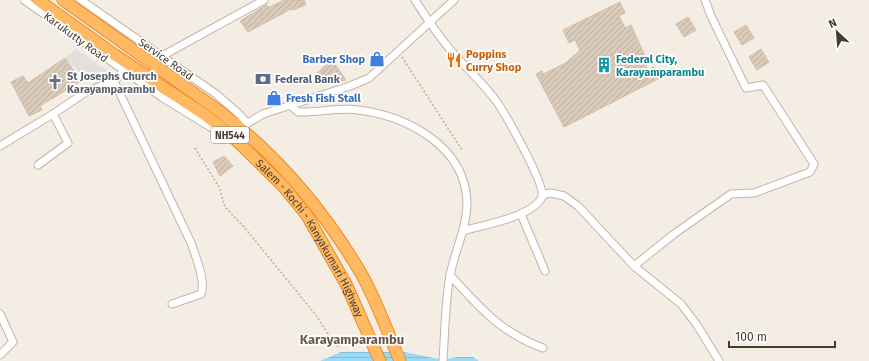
<svg xmlns="http://www.w3.org/2000/svg" width="869" height="361" font-family="'Fira Sans',sans-serif">
<defs>
<pattern id="water-rules" width="6" height="5" patternUnits="userSpaceOnUse"><rect width="6" height="5" fill="#97dbf8"/><path d="M0 2.5h6" fill="none" stroke="#84bdd5"/></pattern>
<pattern id="building-hatch" width="6" height="6" patternUnits="userSpaceOnUse"><rect width="6" height="6" fill="#dacaba"/><path d="M-1 1l2-2M0 6l6-6M5 7l2-2" fill="none" stroke="#bcaea0"/></pattern>
</defs>
<rect width="100%" height="100%" fill="#f4ede3"/>
<path fill="#e3e0dc" d="M76,49L111,73L87,80L65,58Z"/>
<path fill="url(#water-rules)" d="M341,352H404L443,360L457,357H473L479,361H320Z"/>
<g fill="url(#building-hatch)" stroke="#d2beaa">
<path d="M284,0H304L306,5L293,10L291,9L248,32L240,21L266,5L270,7Z"/>
<path d="M620,2L625,13L619,16L625,28L631,25L645,56L642,58L648,70L654,67L660,78L564,127L536,74L542,71L543,74L566,63L580,50L575,40L569,43L563,30Z"/>
<path d="M688,17L696,30L684,37L676,24Z"/>
<path d="M746,25L754,38L742,45L734,32Z"/>
<path d="M761,49L769,62L757,70L749,57Z"/>
<path d="M65,58L81,81L40,106L42,110L29,116L11,82L23,76L28,83Z"/>
<path d="M332,60L346,80L327,84L315,75Z"/>
<path d="M224,156L233,166L220,176L213,162Z"/>
</g>
<g fill="none" stroke-linecap="round" stroke-linejoin="round">
<defs>
<g id="minor">
<path d="M24,0L163,98L220,133L228,135"/>
<path d="M81,0L216,94L239,114L247,123"/>
<path d="M415,0C427,19 439,37 454,54C468,70 484,84 497,102C505,114 546,185 542,197C533,217 482,225 463,231"/>
<path d="M162,56L264,0"/>
<path d="M114,81L192,245C196,259 206,280 201,294L172,304"/>
<path d="M289,104L298,112C318,113 338,107 358,110C407,116 465,146 467,202C467,227 455,251 450,275C445,303 445,332 443,360"/>
<path d="M238,129L263,114L350,86L369,78L454,0"/>
<path d="M0,146L53,114L86,92L114,81L124,71"/>
<path d="M38,165L68,143L53,114"/>
<path d="M542,195L551,193L564,196L578,206L634,266L681,304L697,325L719,361"/>
<path d="M521,214L545,271"/>
<path d="M634,266L674,234L731,194L754,193L810,172L814,164L763,85L746,88L711,16L705,0"/>
<path d="M450,275C480,308 500,332 543,348"/>
<path d="M0,314L13,342L0,355"/>
</g>
<g id="highway">
<path id="s1" d="M38,0L115,55L205,115L231,135L283,186L306,214L346,284L380,361"/>
<path d="M63,0L219,111C277,155 325,212 362,275C377,302 388,333 400,361"/>
</g>
</defs>
<use href="#minor" stroke="#c3b6a8" stroke-width="9"/>
<use href="#highway" stroke="#ef8c22" stroke-width="13"/>
<g stroke="#c3ad94" stroke-width="1.5" stroke-dasharray="2 2" stroke-linecap="butt">
<path d="M402,57L462,150"/>
<path d="M195,148L219,187L225,207L244,227L315,314L337,347L359,336"/>
</g>
<use href="#minor" stroke="#fff" stroke-width="7"/>
<use href="#highway" stroke="#ffb963" stroke-width="11"/>
</g>
<defs>
<symbol id="shop-bare" viewBox="-9 -9 18 18"><path d="M-5-2.5h2.3a2.7 3.5 0 0 1 5.4 0H5L5.5 6h-11ZM-1.5-2.5h3a1.5 2.3 0 0 0-3 0Z" fill="#3f7fe0" stroke="#fff" stroke-width="2.5" paint-order="stroke"/></symbol>
<symbol id="restaurant-bare" viewBox="-9 -9 18 18"><path d="M-5-6h1v4h1v-4h1v4h1v-4h1v5L-1.5 .5V6h-2V.5L-5-1ZM5-6V6H3V1.5H1.5Q1.5-4 5-6Z" fill="#e8710a" stroke="#fff" stroke-width="2.5" paint-order="stroke"/></symbol>
<symbol id="building-bare" viewBox="-9 -9 18 18"><path d="M-4-6H4V6H1V3H-1V6H-4ZM-2.5-4.3h1.7v1.8h-1.7ZM.8-4.3h1.7v1.8H.8ZM-2.5-1h1.7V.8h-1.7ZM.8-1h1.7V.8H.8Z" fill="#0f9aa8" stroke="#fff" stroke-width="2.5" paint-order="stroke"/></symbol>
<symbol id="bank-bare" viewBox="-9 -9 18 18"><path d="M-6-4H6V4H-6ZM0-2.3a2.3 2.3 0 1 0 0 4.6a2.3 2.3 0 1 0 0-4.6Z" fill="#5c6f8a" stroke="#fff" stroke-width="2.5" paint-order="stroke"/></symbol>
<symbol id="church-bare" viewBox="-9 -9 18 18"><path d="M-1.2-6h2.4v3.5h3.3v2.4h-3.3V6h-2.4V-.1h-3.3v-2.4h3.3Z" fill="#6b7280" stroke="#fff" stroke-width="2.5" paint-order="stroke"/></symbol>
</defs>
<g fill-rule="evenodd">
<use href="#shop-bare" x="366" y="48" width="22" height="22"/>
<use href="#restaurant-bare" x="443" y="49" width="22" height="22"/>
<use href="#building-bare" x="593" y="54" width="22" height="22"/>
<use href="#bank-bare" x="252" y="68" width="22" height="22"/>
<use href="#church-bare" x="44" y="71" width="22" height="22"/>
<use href="#shop-bare" x="263" y="87" width="22" height="22"/>
</g>
<g text-anchor="middle" stroke-width="3.5" stroke-linejoin="round" paint-order="stroke">
<rect fill="#fff" stroke="#7e7670" stroke-width="1" x="211" y="127" width="38" height="16" rx="3"/>
<g font-size="10" font-weight="bold" fill="#463c33">
<text x="230" y="139">NH544</text>
</g>
<g font-size="11" fill="#463c33" stroke="#fff">
<text transform="translate(76 37) rotate(36)" y="4">Karukutty Road</text>
<text transform="translate(166 59) rotate(35)" y="4">Service Road</text>
<text dy="4" stroke="none"><textPath href="#s1" startOffset="367">Salem - Kochi - Kanyakumari Highway</textPath></text>
</g>
<g font-size="11" font-weight="bold" fill="#c56008" stroke="#fff" text-anchor="start">
<text x="466" y="58">Poppins<tspan x="466" dy="13">Curry Shop</tspan></text>
</g>
<g font-size="11" font-weight="bold" fill="#366cbe" stroke="#fff" text-anchor="end">
<text x="365" y="63">Barber Shop</text>
<text x="286" y="102" text-anchor="start">Fresh Fish Stall</text>
</g>
<g font-size="11" font-weight="bold" fill="#0d838f" stroke="#fff" text-anchor="start">
<text x="616" y="63">Federal City,<tspan x="616" dy="13">Karayamparambu</tspan></text>
</g>
<g font-size="11" font-weight="bold" fill="#5b616d" stroke="#fff" text-anchor="start">
<text x="67" y="80">St Josephs Church<tspan x="67" dy="13">Karayamparambu</tspan></text>
</g>
<g font-size="11" font-weight="bold" fill="#4e5e75" stroke="#fff" text-anchor="start">
<text x="275" y="83">Federal Bank</text>
</g>
<g font-size="13" font-weight="bold" fill="#6a5949" stroke="#fff">
<text x="352" y="344">Karayamparambu</text>
</g>
</g>
<g transform="translate(837 32) rotate(334)" stroke="#ffffff" stroke-width="3" paint-order="stroke">
<path d="M0-3L7 15L0 10L-7 15Z" fill="#463c33"/>
<text y="-6" font-size="11" font-weight="bold" text-anchor="middle" fill="#463c33">N</text>
</g>
<path d="M729 341v6h106v-6" fill="none" stroke="#463c33" stroke-width="2"/>
<text x="735" y="341" font-size="12" fill="#463c33" stroke="#ffffff" stroke-width="3" paint-order="stroke">100 m</text>
</svg>
